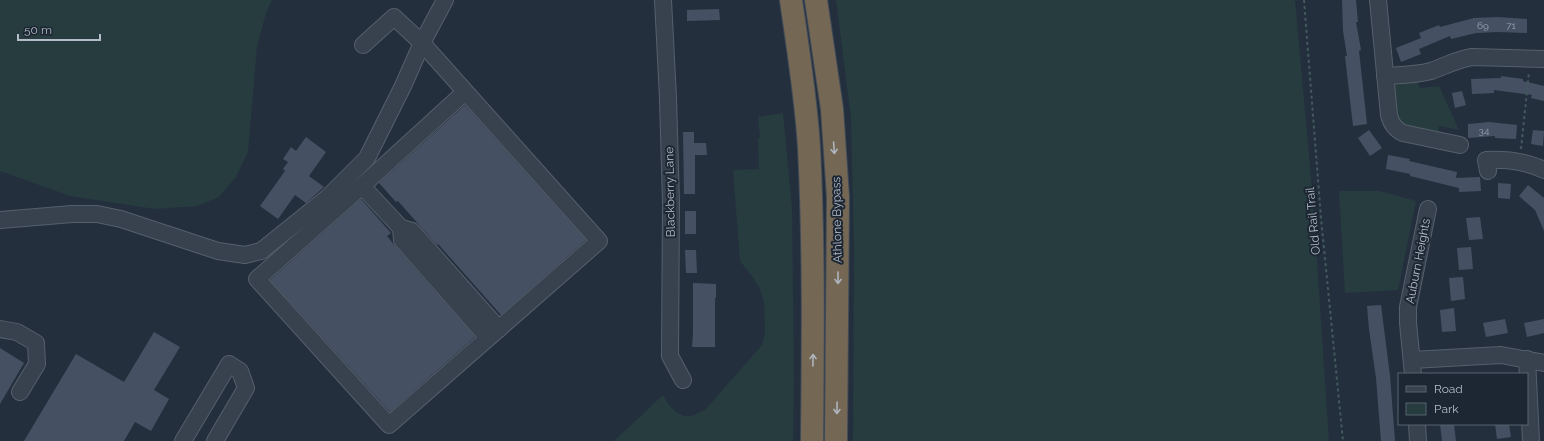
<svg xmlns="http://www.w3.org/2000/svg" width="1544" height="441" font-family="Raleway,sans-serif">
<rect width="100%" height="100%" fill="#242f3e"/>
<g fill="#263c3f">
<path d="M0,0H272L266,13L257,47L248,152L236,177L219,197L197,206L155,209L70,196L0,171Z"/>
<path d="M836,0H1295L1313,200L1329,441H853L854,250L851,119Z"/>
<path d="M1416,81L1420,88L1439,86L1459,130L1439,126L1438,136L1405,127L1397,122L1393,85L1397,82Z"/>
<path d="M783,113L792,207L794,381L793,441H614L663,395L669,405L676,412L684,416H691L705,410L762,345L765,332L764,302L760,289L752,276L740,261L733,170L759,169L758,138L760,137L758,117Z"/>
<path d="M1339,191H1380L1416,201L1398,290L1345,293Z"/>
</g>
<g fill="#455162">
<path d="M1342,0H1356L1358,22H1356L1361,50L1359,51L1367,124L1353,126L1345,56H1347L1343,31Z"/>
<path d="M719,9L720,20L687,21V10Z"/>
<path d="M1498,17L1527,19V33L1498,32L1476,33L1451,39L1450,36L1419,49L1421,54L1401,62L1396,48L1421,38L1419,33L1439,25L1440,27L1474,18Z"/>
<path d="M1501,76L1523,79V81L1544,86V101L1531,98L1532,95L1494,90V93L1472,94L1471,79L1501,78Z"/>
<path d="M1462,91L1466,105L1455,108L1452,93Z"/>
<path d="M465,105L586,240L501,315L438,244L437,245L398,201L396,202L379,183Z"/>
<path d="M1489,122L1517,125L1516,139L1495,138V136L1468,138V124Z"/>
<path d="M1369,130L1382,148L1370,156L1358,138Z"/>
<path d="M1533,130L1544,131L1543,146L1531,144Z"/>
<path d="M683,132H694V143H706L707,155H695V194H684Z"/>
<path d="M306,137L326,152L309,176L324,187L306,203L295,195L278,219L260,206L285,171L283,169L288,162L283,159L291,147L296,151Z"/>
<path d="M1388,155L1410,159L1409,161L1457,172L1456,178L1480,177L1481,191L1459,192V188L1410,176V174L1386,169Z"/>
<path d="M1498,183L1511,184L1510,199L1498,198Z"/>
<path d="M1528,185L1544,198V231L1535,210L1519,196Z"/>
<path d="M361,199L391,233L387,236L395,246L475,337L390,412L270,280Z"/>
<rect x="685" y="211" width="11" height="23"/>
<path d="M1480,217L1483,239L1469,240L1466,218Z"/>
<path d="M1471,247L1473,269L1459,270L1457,248Z"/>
<path d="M685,250H696L697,273H686Z"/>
<path d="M1463,277L1465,299L1451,301L1449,278Z"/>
<path d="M693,283L716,284V298H715V347H692L693,333Z"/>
<path d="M1381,305L1390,376L1395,441H1381L1376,378L1369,329L1367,306Z"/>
<path d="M1454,308L1456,331L1442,332L1440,310Z"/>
<path d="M1505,319L1508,333L1486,337L1483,323Z"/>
<path d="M1544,319V333L1527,337L1524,323Z"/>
<path d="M154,332L180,347L154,390L169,399L151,431L135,422L124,441H24L76,354L124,382Z"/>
<path d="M0,348L24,363L0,404Z"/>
<path d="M1440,424H1454L1456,441H1442Z"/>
<path d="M1495,424H1509L1511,437L1497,439Z"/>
</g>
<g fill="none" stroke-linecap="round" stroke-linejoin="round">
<defs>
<g id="minor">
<path d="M663,0L668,98L671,203L670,356L683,380"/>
<path d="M1378,0L1389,115C1391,124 1395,129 1403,133L1460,145"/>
<path d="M363,45L394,17L422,43L599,241L389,425L257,279L362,186L465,92"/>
<path d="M1385,76C1401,75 1416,75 1431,71C1445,66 1458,59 1472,57L1544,59"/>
<path d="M1488,171L1486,160C1507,159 1526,161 1544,170"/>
<path d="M362,186L401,228L402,240L488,338"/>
<path d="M0,220L72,214H97L121,219L218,251L245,255L261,251L327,198L367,158L403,86L422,43L445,0"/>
<path d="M401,228L412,231L499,329"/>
<path d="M0,329L17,332L36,343L37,364L20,392"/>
<path d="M1527,359L1531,441"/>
<path d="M1412,360L1501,355L1544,363"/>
<path d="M1413,374L1408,323V307L1428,209"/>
<path d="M1417,424L1418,441"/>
<path d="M183,441L229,364L240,371L246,388L215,441"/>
</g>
<g id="highway">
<path d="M791,0C798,49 806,98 809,147C814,245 813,343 812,441"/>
<path d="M816,0L832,109L838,197L836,441"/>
</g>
</defs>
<use href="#minor" stroke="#565f6c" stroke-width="18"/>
<use href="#highway" stroke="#434c59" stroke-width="24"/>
<g stroke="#44595c" stroke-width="2" stroke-dasharray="3 3" stroke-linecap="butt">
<path d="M1304,0L1321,218L1343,441"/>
<path d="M1521,149L1529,72"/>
</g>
<use href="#minor" stroke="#38414e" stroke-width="16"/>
<use href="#highway" stroke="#746855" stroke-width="22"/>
</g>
<defs><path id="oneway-shaft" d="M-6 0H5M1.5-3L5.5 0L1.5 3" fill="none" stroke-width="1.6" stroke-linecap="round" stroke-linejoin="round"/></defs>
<g stroke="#aeb4bd">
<use href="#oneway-shaft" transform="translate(834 148) rotate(86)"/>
<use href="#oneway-shaft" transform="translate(838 278) rotate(90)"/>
<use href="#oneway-shaft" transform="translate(813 360) rotate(-89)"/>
<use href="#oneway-shaft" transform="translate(837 408) rotate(91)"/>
</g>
<g text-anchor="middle" stroke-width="4" stroke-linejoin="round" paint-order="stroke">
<g font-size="10" fill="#98a1af">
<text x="1483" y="29">69</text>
<text x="1511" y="29">71</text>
<text x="1484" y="134">34</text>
</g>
<g font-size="12" fill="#b4bcc9" stroke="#1d2633">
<text transform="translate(670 192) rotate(-91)" y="4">Blackberry Lane</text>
<text transform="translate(837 220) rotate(-91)" y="4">Athlone Bypass</text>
<text transform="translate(1313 221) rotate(-95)" y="4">Old Rail Trail</text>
<text transform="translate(1418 261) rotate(-79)" y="4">Auburn Heights</text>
</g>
</g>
<rect x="1398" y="373" width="130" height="52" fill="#1d2633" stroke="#59626f"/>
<rect x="1406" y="386" width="20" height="6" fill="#38414e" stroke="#59626f"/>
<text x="1434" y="393" font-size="12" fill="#b4bcc9">Road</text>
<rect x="1406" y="403" width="20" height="12" fill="#263c3f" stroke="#59626f"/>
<text x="1434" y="413" font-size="12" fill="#b4bcc9">Park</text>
<path d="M18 34v6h82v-6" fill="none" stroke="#b4bcc9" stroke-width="2"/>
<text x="24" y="34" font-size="12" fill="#b4bcc9" stroke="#1d2633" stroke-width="3" paint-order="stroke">50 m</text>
</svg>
